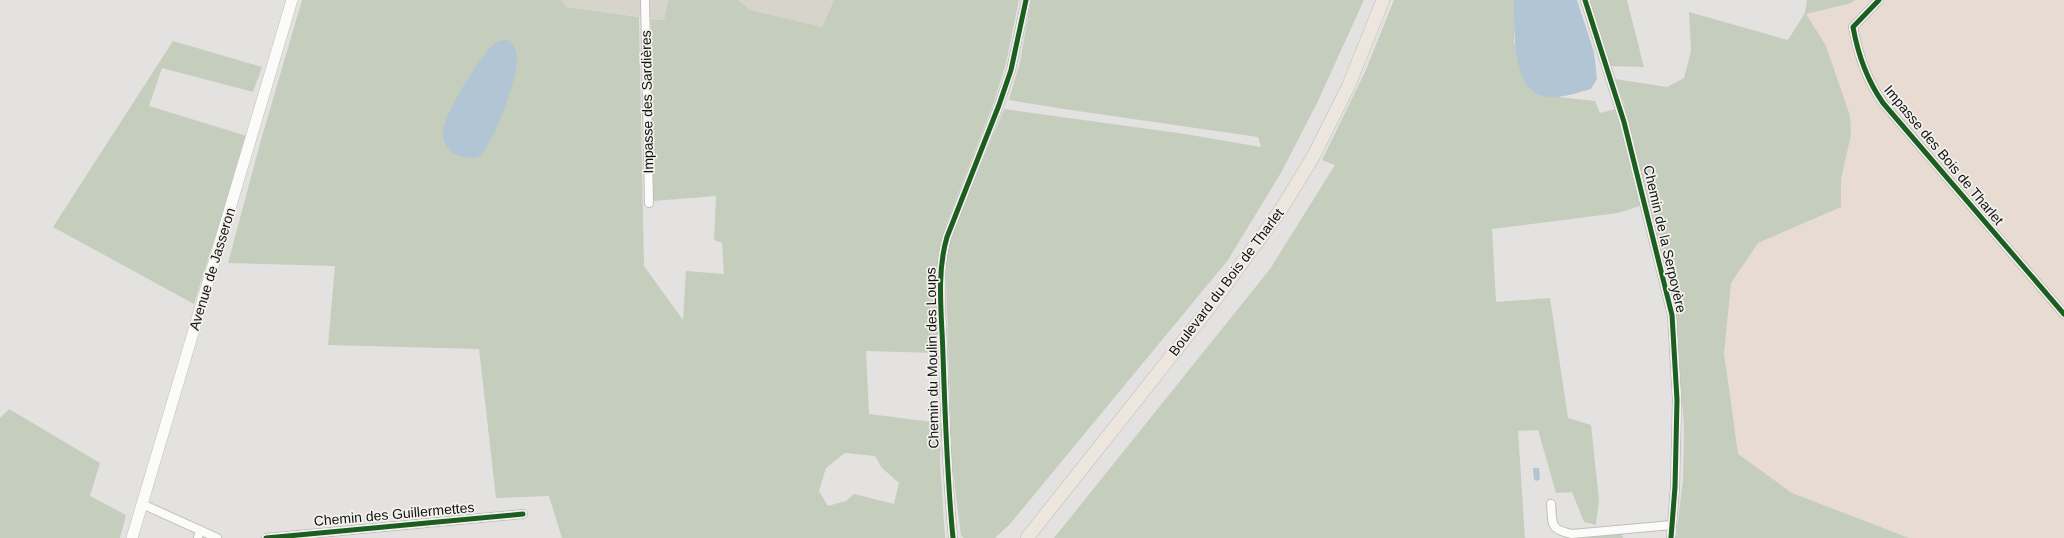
<svg xmlns="http://www.w3.org/2000/svg" width="2064" height="538" font-family="Arial,sans-serif">
<rect width="100%" height="100%" fill="#e4e2e0"/>
<path fill="#e7dbd2" d="M1855,0H2064V538H1909L1792,493L1738,454L1724,353L1731,283L1758,243L1841,207V179L1851,135L1826,46L1805,13L1851,3Z"/>
<g fill="#d7d4cc">
<path d="M561,0H668L664,20L566,7Z"/>
<path d="M738,0H834L822,27L750,10Z"/>
</g>
<g fill="#c5cdbd" fill-rule="evenodd">
<path d="M302,0H561L566,7L639,17L644,266L683,320L686,271L724,274L722,243L714,240L716,196L653,201L651,19L664,20L668,0H738L750,10L822,27L834,0H1019L1006,63L994,102L946,225L939,255L937,353L866,351L869,414L941,423L940,462L945,538H562L549,496L496,498L479,349L328,345L335,266L228,263L261,140ZM845,453L875,456L882,468L899,483L894,504L854,494L846,501L828,506L819,491L826,468Z"/>
<path d="M1031,0H1364L1317,103L1282,171L1228,260L1010,524L995,538H964L961,536L952,463L945,250L1004,109L1185,134L1261,147L1258,137L1064,109L1009,100L1020,62Z"/>
<path d="M1394,0H1514V42L1539,95L1595,101L1600,113L1616,109L1640,206L1618,213L1492,229L1496,302L1550,298L1568,418L1591,425L1599,500L1596,525L1584,522L1572,492L1556,493L1538,430L1518,431L1525,538H1054L1270,269L1335,165L1322,160L1365,72Z"/>
<path d="M1589,0H1627L1644,67L1610,66Z"/>
<path d="M1807,0H1855L1851,3L1806,14L1826,46L1850,116L1851,135L1841,179V207L1758,243L1731,283L1724,353L1738,454L1792,493L1909,538H1676L1683,479L1684,428L1675,304L1624,104L1615,79L1667,87L1684,78L1691,51L1689,12L1788,40L1805,13Z"/>
<path d="M173,41L262,67L253,92L162,68L149,106L247,136L194,304L53,227Z"/>
<path d="M9,409L100,463L90,496L126,515L120,538H0V418Z"/>
<path d="M1622,534L1623,538H1560Z"/>
</g>
<g fill="#b2c5d4">
<path d="M1514,0H1577L1594,52L1597,79L1591,89C1575,93 1557,101 1540,95C1512,87 1514,24 1514,0Z"/>
<path d="M504,40H509C515,45 517,53 517,62C517,77 492,150 479,156C473,159 460,157 455,154C447,150 443,142 443,134C443,115 479,58 493,45C496,42 500,41 504,40Z"/>
<path d="M1533,468H1539L1540,479L1537,481L1534,480Z"/>
</g>
<g fill="none" stroke-linecap="round" stroke-linejoin="round">
<defs>
<g id="street">
<path d="M645,0L649,203"/>
<path d="M1585,0L1624,122L1672,315L1677,400L1675,487L1671,538"/>
<path d="M1879,0L1853,27C1858,55 1867,80 1883,103L2064,314"/>
<path d="M142,504L217,538"/>
<path d="M1551,504C1553,525 1549,529 1572,534L1672,525"/>
<path d="M198,538L200,530"/>
<path d="M266,538L523,514"/>
<path d="M953,538C947,477 945,416 943,355C942,317 936,274 947,237L999,105L1011,70L1026,0"/>
</g>
<path id="secondary" d="M132,538L292,0"/>
<path id="primary" d="M1027,538L1207,311L1282,208L1313,157L1348,87L1383,0"/>
</defs>
<use href="#street" stroke="#c0bfbe" stroke-width="10"/>
<use href="#secondary" stroke="#c0bfbe" stroke-width="12"/>
<use href="#primary" stroke="#bdbcbb" stroke-width="14"/>
<use href="#street" stroke="#fbfbfa" stroke-width="8"/>
<use href="#secondary" stroke="#fbfbfa" stroke-width="11"/>
<use href="#primary" stroke="#ece6df" stroke-width="13"/>
<defs>
<g id="cycleway">
<path d="M1585,0L1624,122L1672,315L1677,400L1675,487L1671,538"/>
<path d="M1879,0L1853,27C1858,55 1867,80 1883,103L2064,314"/>
<path d="M266,538L523,514"/>
<path d="M953,538C947,477 945,416 943,355C942,317 936,274 947,237L999,105L1011,70L1026,0"/>
</g>
</defs>
<use href="#cycleway" stroke="#f2f1ed" stroke-width="8"/>
<use href="#cycleway" stroke="#1b5e20" stroke-width="5"/>
</g>
<g text-anchor="middle" stroke-width="3.5" stroke-linejoin="round" paint-order="stroke">
<g font-size="14" fill="#131311" stroke="#f2f1ed">
<text transform="translate(647 102) rotate(-91)" y="5">Impasse des Sardières</text>
<text transform="translate(1944 155) rotate(50)" y="5">Impasse des Bois de Tharlet</text>
<text transform="translate(1665 239) rotate(77)" y="5">Chemin de la Serpoyère</text>
<text transform="translate(212 269) rotate(-73)" y="5">Avenue de Jasseron</text>
<text transform="translate(1226 282) rotate(-53)" y="5">Boulevard du Bois de Tharlet</text>
<text transform="translate(932 358) rotate(-91)" y="5">Chemin du Moulin des Loups</text>
<text transform="translate(394 514) rotate(-5)" y="5">Chemin des Guillermettes</text>
</g>
</g>
</svg>
